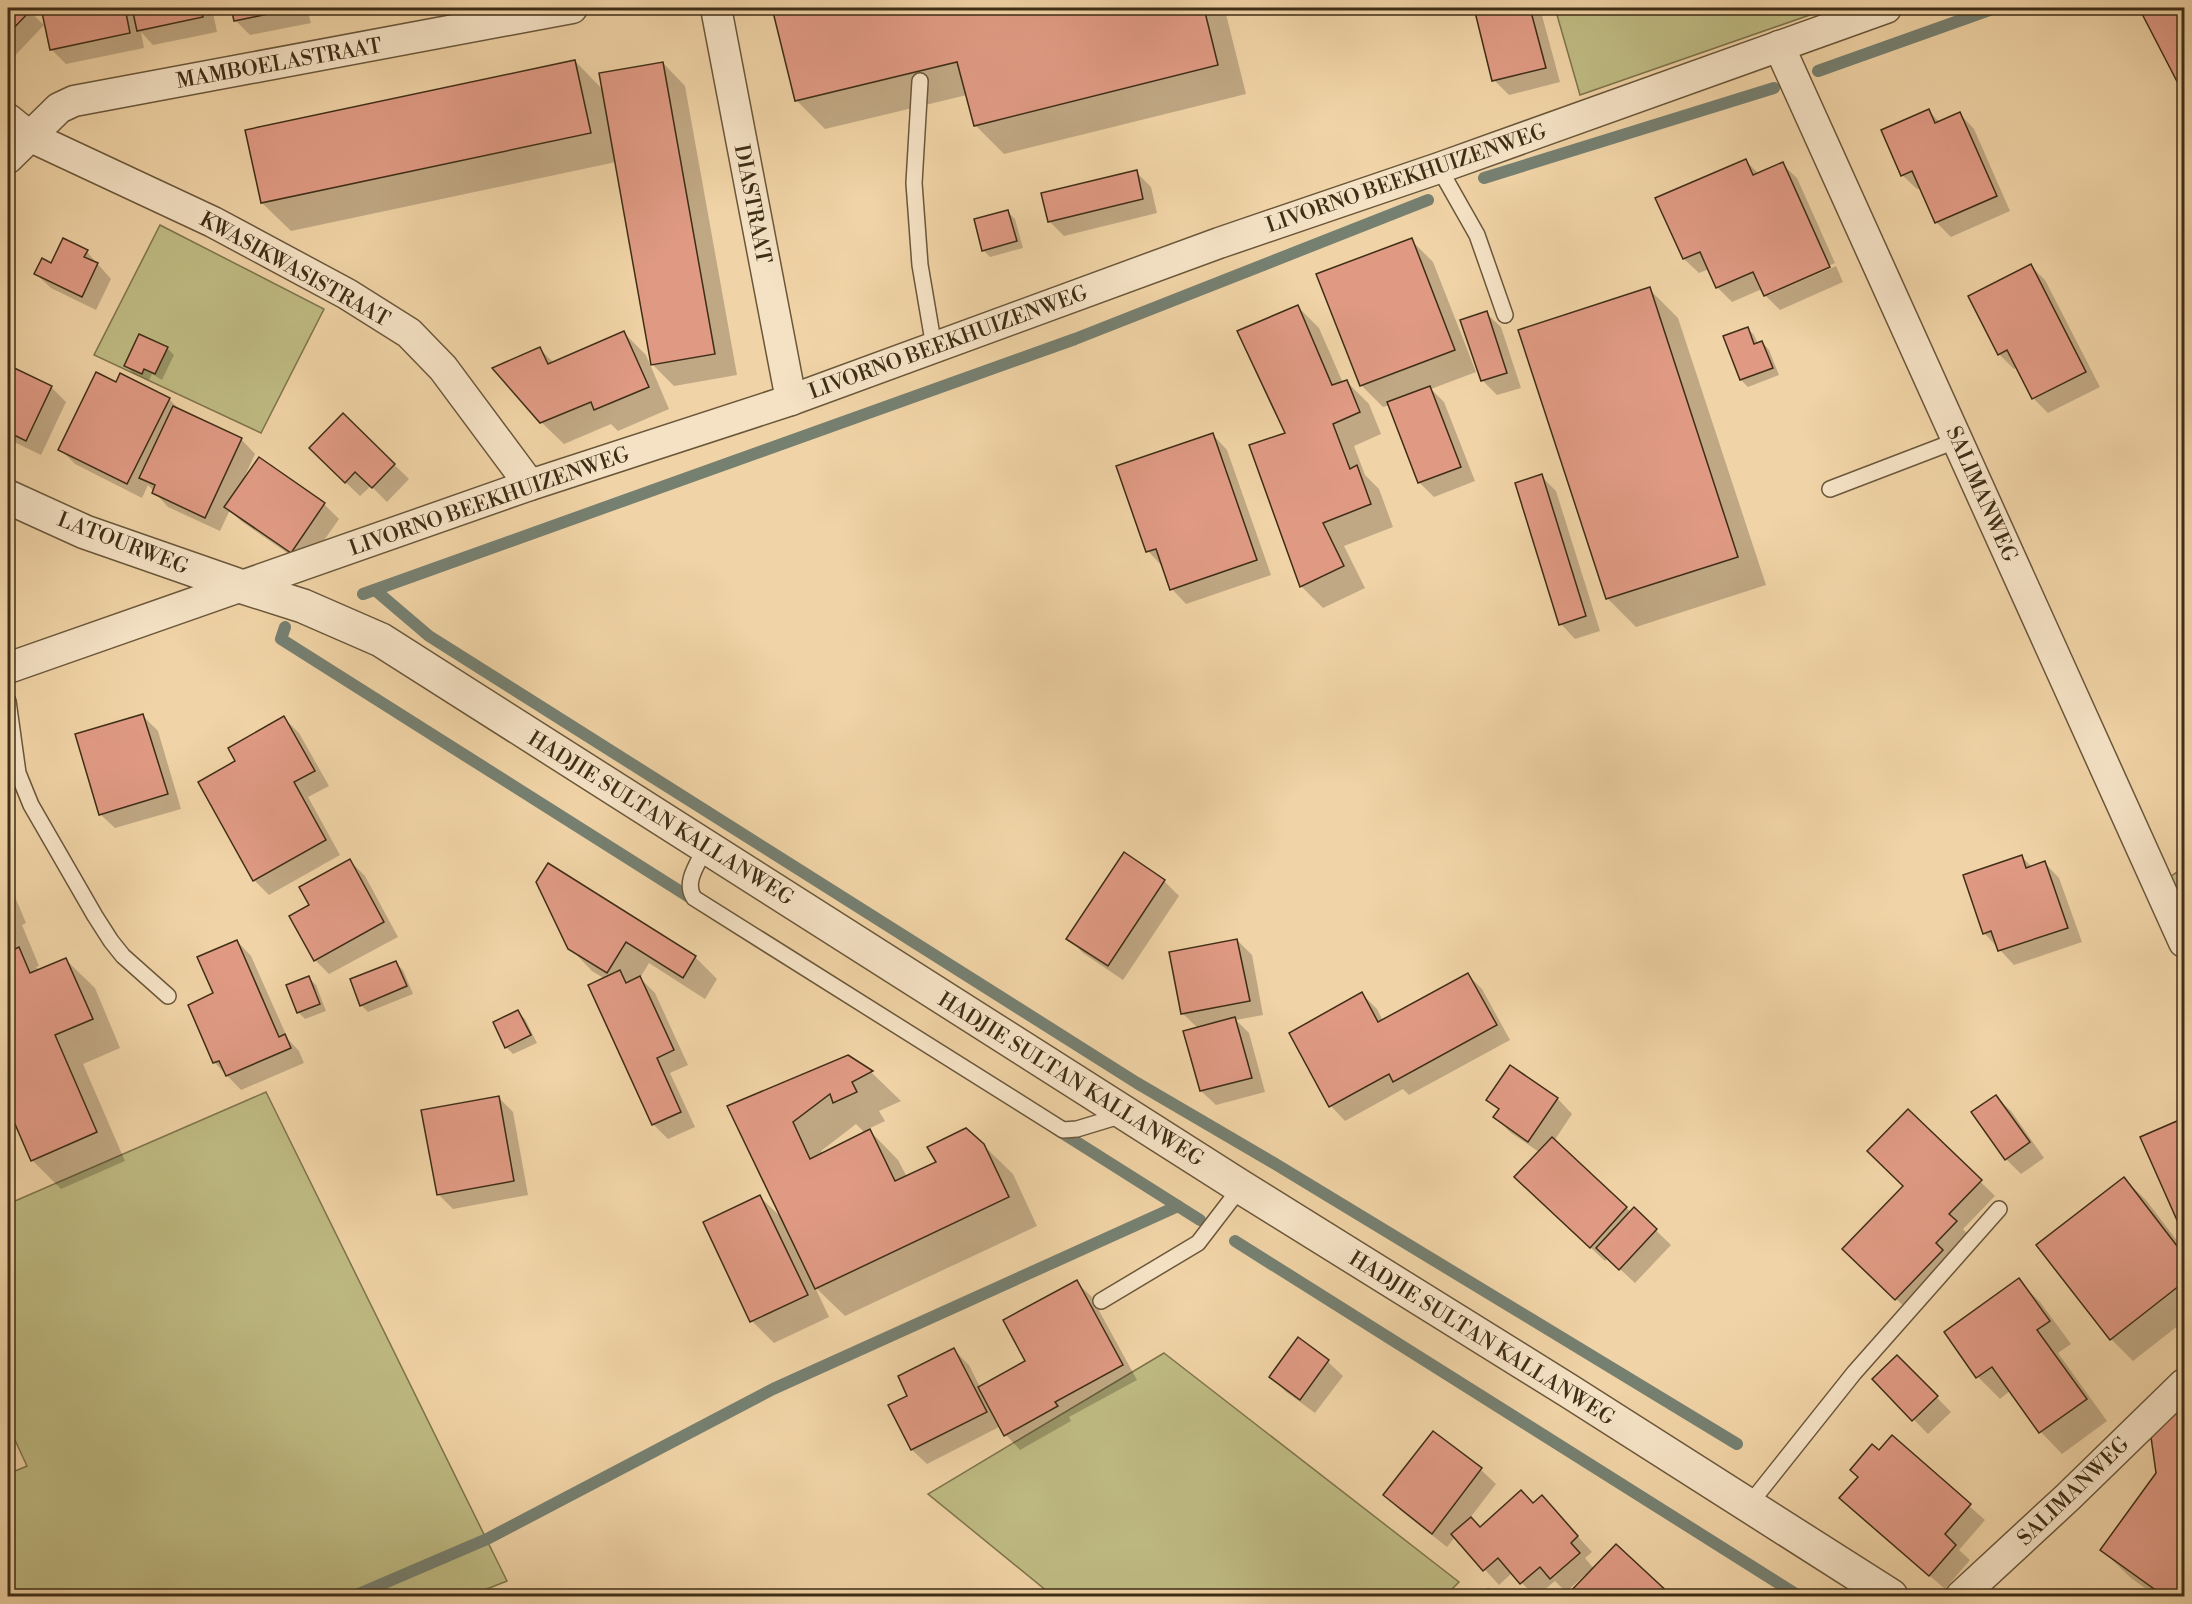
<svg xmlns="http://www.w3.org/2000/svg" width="2192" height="1604" font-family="'Libre Bodoni',serif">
<rect width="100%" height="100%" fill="#f0d3a6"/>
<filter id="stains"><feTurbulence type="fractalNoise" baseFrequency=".00333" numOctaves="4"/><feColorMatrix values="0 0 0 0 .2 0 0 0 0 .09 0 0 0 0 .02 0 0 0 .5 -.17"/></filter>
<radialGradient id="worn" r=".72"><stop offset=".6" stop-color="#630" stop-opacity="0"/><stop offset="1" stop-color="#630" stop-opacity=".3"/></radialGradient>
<g fill="#bfbb83" stroke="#7e744c" stroke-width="1.5">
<path d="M1555,8H1830L1580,95Z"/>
<path d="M160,225L324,309L261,433L94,355Z"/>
<path d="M2184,867V910L2170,877Z"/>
<path d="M266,1092L507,1581L469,1596H8V1474L27,1466L8,1425V1204Z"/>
<path d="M1164,1353L1459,1582L1445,1596H1053L928,1494Z"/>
</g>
<g fill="#0003" fill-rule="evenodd">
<path d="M8,8H26L44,25L9,62Z"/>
<path d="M43,8H212L217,32L153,45L141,32L144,48L66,64L51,49Z"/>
<path d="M232,8H307L311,23L250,35L235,20Z"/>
<path d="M332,8H356L335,11Z"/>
<path d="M773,8H1248L1226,14L1246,94L1004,154L975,125L967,95L825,129L796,100Z"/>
<path d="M1475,8H1540L1560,82L1509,95L1494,80Z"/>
<path d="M2140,8H2184V92Z"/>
<path d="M575,61L603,90L663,63L685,86L737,375L674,386L652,364L616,162L291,231L262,203Z"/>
<path d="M1929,111L1940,123L1960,114L1974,129L2010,211L1951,237L1936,222L1921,188L1917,189L1902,175Z"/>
<path d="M1745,160L1759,174L1782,164L1797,178L1835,263L1769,292V295L1836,266L1843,282L1780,310L1765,295L1762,289L1732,302L1718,288L1709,269L1699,273L1684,259L1657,199Z"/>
<path d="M1136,172L1151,187L1157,213L1064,236L1049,221Z"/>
<path d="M1008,212L1015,219L1023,248L990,257L983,250Z"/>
<path d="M64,240L87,252L111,279L96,310L51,288L36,274L52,265Z"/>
<path d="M1411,240L1433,262L1476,372L1431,389L1444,402L1475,481L1434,497L1419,482L1390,405L1383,407L1361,385Z"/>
<path d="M2030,265L2045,280L2100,387L2048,413L2033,398L2017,367L2014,369L1999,354Z"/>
<path d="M1649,289L1678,318L1766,585L1636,627L1607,598Z"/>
<path d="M1297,306L1319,328L1343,383L1347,382L1369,404L1381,434L1354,446L1365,475L1379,489L1393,527L1344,546L1365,588L1323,608L1301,586L1287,434Z"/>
<path d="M1486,313L1501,327L1521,388L1497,395L1482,380Z"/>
<path d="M1747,328L1754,335L1758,344L1762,342L1769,350L1779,375L1748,387L1741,380L1725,337Z"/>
<path d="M624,333L646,355L669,409L618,431L611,424L564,444L541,422L540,349L554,363Z"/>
<path d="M167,348L174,355L162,380L152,374L149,380L133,373L126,366Z"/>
<path d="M8,366L51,387L66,402L41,455L8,439Z"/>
<path d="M117,384L169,399L181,411L241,439L255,454L245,476L324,504L339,519L306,566L241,521L230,510L220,531L168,507L148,485L142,498L75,464L60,449Z"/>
<path d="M343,415L409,479L387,502L371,486L360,496L325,463Z"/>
<path d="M1213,435L1227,450L1271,575L1186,604L1172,589L1162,566L1148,551Z"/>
<path d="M1541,476L1556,491L1600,631L1575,639L1561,624Z"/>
<path d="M143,716L158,731L181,809L115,828L100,814Z"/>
<path d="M284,718L299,733L329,786L308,797L340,855L269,895L254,880L237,761Z"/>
<path d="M2022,857L2032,867L2045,863L2059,878L2082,942L2014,965L1984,933Z"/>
<path d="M350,861L365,876L398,937L329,974L315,960L311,905Z"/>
<path d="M548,865L695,957L717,979L705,999L649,963L640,978L655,993L688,1065L670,1073L695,1127L668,1139L653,1124L605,979L592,971L570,948Z"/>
<path d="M8,880L26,923L22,925L39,966L36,967L40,971L66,960L95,988L120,1048L83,1064L125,1161L61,1189L32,1160L8,1104Z"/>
<path d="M1164,881L1179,896L1123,980L1083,953L1068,938Z"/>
<path d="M1237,940L1252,955L1263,1015L1236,1020L1249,1033L1265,1092L1216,1105L1201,1091L1198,1028L1182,1013Z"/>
<path d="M237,941L251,956L288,1039L299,1051L304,1063L241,1090L214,1062L215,994Z"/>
<path d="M396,963L403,970L413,994L368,1012L361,1005Z"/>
<path d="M1467,974L1482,989L1510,1040L1409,1095L1403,1089L1345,1121L1331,1106L1362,994L1377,1009L1383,1021Z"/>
<path d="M309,978L316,985L326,1011L305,1019L298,1012Z"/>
<path d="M518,1012L525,1019L537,1043L513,1054L506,1047Z"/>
<path d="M848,1057L872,1073L901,1101L879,1111L885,1121L868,1129L898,1160L907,1177L983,1145L1013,1174L1037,1226L845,1316L815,1287L829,1317L774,1343L752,1321L705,1222L760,1197L783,1219L729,1107ZM856,1124L865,1133L823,1154L821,1151Z"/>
<path d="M1511,1067L1558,1099L1572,1114L1554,1141L1631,1212L1634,1209L1671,1245L1635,1283L1608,1258L1605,1261L1531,1192L1539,1152L1510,1132L1495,1117L1500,1111L1488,1099Z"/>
<path d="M498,1097L513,1112L528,1195L453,1209L438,1194Z"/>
<path d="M1996,1097L2011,1111L2044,1158L2021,1174L2006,1159L1973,1113Z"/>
<path d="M1908,1111L1995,1196L1963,1229L1970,1237L1911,1313L1859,1264L1905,1186Z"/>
<path d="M2184,1119V1232L2142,1138Z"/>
<path d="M2124,1179L2146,1200L2184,1250V1321L2133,1361L2111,1339Z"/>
<path d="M2018,1280L2040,1302L2071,1344L2058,1353L2107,1421L2062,1454L2041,1432L2011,1390L2000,1399L1978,1377Z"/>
<path d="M1076,1282L1091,1296L1137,1380L1069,1417L1071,1421L1020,1450L1006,1435L1001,1426L927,1464L912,1450L890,1406L909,1396L954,1350L969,1365L980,1387L1027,1362Z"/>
<path d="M1298,1339L1328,1362L1343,1376L1315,1413L1285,1391L1271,1376Z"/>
<path d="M1897,1357L1951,1412L1928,1434L1874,1379Z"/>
<path d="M2184,1394V1596H2156L2131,1578L2102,1550L2158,1474Z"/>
<path d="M1433,1433L1481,1470L1496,1484L1470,1518L1481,1528L1534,1505L1542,1497L1592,1552L1585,1558L1594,1569L1616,1546L1670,1596H1568L1587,1577L1585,1575L1566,1592L1555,1581L1537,1596H1535L1512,1573L1499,1585L1455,1537L1447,1547L1400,1510L1385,1495Z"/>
<path d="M1892,1438L1985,1520L1959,1550L1970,1560L1945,1589L1856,1512L1880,1452Z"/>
</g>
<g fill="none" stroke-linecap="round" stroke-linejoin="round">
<g stroke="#768071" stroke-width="12">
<path d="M1818,71L1995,8"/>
<path d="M1484,178L1774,88"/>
<path d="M375,590L429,636L1137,1083L1272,1162L1737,1444"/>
<path d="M363,594L1075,339L1428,200"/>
<path d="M285,627L281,639L697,902"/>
<path d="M1056,1129L1200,1220"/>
<path d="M1235,1241L1799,1596"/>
<path d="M354,1596L487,1539L773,1389L1178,1206"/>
</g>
</g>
<g fill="#e09a84" stroke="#3e2e16" stroke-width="1.5">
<path d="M8,8H29L31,10L8,34Z"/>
<path d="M41,8H125L130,33L50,50Z"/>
<path d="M132,8H201L203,17L137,31Z"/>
<path d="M231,8H297L234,21Z"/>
<path d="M772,8H1204L1218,65L974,126L957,62L795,101Z"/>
<path d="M1474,8H1530L1546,68L1492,81Z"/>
<path d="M2139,8H2184V95Z"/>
<path d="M575,60L591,133L261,203L245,130Z"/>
<path d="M663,62L715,354L651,365L599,73Z"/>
<path d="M1929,109L1935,123L1960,112L1997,196L1935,223L1912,171L1901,176L1881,130Z"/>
<path d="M1746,159L1753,175L1783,162L1830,267L1764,296L1753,272L1716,288L1700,252L1683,259L1655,198Z"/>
<path d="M1137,170L1143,199L1048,222L1041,193Z"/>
<path d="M1008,210L1017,241L982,251L974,219Z"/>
<path d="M63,238L88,250L84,257L98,263L82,297L34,274L42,258L51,263Z"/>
<path d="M1412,238L1455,350L1360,386L1316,274Z"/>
<path d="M2031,264L2086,372L2032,399L2007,350L1998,355L1968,296Z"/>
<path d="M1650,287L1738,557L1606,599L1518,330Z"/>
<path d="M1298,305L1332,385L1347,380L1360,412L1333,424L1350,469L1357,465L1371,504L1323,523L1344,566L1300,587L1249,445L1285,433L1237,331Z"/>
<path d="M1487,311L1507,373L1481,381L1460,320Z"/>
<path d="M1748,327L1754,344L1762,341L1773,368L1740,380L1723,336Z"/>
<path d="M624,331L649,387L594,410L591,402L540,423L492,368L540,347L548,364Z"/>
<path d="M139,334L168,347L155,374L144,369L142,374L124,366Z"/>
<path d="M8,365L52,386L26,441L8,432Z"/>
<path d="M96,372L116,382L120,373L170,398L127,484L58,450Z"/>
<path d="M1430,386L1461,467L1418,483L1387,402Z"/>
<path d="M173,406L242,438L205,518L152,493L155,485L139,478Z"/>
<path d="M343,413L395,464L372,488L355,472L345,483L309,448Z"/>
<path d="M1213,433L1257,560L1170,590L1156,549L1146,552L1116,466Z"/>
<path d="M259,457L325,503L291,553L224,507Z"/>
<path d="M1542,474L1586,616L1559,625L1515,483Z"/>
<path d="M143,714L168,794L99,815L75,734Z"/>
<path d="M284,716L315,771L294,782L326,840L253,881L198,782L235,761L228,748Z"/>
<path d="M1124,852L1165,880L1108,966L1066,939Z"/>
<path d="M2022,855L2026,868L2045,861L2068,928L1998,951L1991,931L1983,934L1963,875Z"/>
<path d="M350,859L384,922L314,961L289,916L309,905L299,887Z"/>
<path d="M548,863L696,956L683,978L626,942L607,973L568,949L536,882Z"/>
<path d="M1237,939L1250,1001L1181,1014L1169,952Z"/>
<path d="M237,940L279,1037L285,1034L291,1048L226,1076L219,1061L213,1063L188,1005L213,993L197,957Z"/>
<path d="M19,947L30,973L66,958L93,1019L55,1035L97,1132L31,1161L8,1108V948L9,952Z"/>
<path d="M396,961L407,986L360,1006L350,979Z"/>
<path d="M620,970L626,983L640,976L674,1050L657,1058L681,1112L652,1125L588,985Z"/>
<path d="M1468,973L1497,1025L1393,1082L1389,1074L1329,1107L1289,1033L1362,992L1378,1022Z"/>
<path d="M309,976L320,1004L297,1013L286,985Z"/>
<path d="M518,1010L531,1035L505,1048L493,1022Z"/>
<path d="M1235,1017L1252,1078L1200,1091L1183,1031Z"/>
<path d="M848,1055L873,1071L852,1082L857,1092L833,1103L830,1094L793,1122L810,1159L870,1129L895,1181L936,1162L927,1147L966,1128L984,1144L1009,1197L815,1289L727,1106Z"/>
<path d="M1510,1065L1558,1098L1528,1142L1493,1117L1499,1109L1486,1100Z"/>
<path d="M1996,1095L2030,1142L2005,1160L1971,1112Z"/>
<path d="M499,1096L514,1181L437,1195L421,1110Z"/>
<path d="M1908,1109L1982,1180L1949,1214L1957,1221L1936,1243L1943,1250L1895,1300L1842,1249L1903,1186L1867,1151Z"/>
<path d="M2184,1118V1236L2140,1137Z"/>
<path d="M1552,1137L1627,1207L1590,1248L1514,1177Z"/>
<path d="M2124,1177L2184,1255V1282L2110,1340L2036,1245Z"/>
<path d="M760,1195L808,1295L750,1322L703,1222Z"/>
<path d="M1634,1207L1657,1229L1619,1270L1596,1248Z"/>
<path d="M2019,1278L2050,1321L2037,1330L2087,1399L2039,1433L1992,1367L1976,1378L1944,1332Z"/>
<path d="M1077,1280L1123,1365L1055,1402L1058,1406L1004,1436L978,1387L1025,1361L1003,1320Z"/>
<path d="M1298,1337L1329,1360L1300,1400L1269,1377Z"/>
<path d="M954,1348L987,1412L911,1450L888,1405L907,1396L898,1376Z"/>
<path d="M1897,1355L1938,1396L1912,1421L1872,1379Z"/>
<path d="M2184,1392V1581L2173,1596H2164L2100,1550L2156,1473L2151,1437Z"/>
<path d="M1433,1431L1482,1468L1432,1534L1383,1495Z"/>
<path d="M1892,1435L1971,1504L1945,1534L1956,1545L1929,1576L1839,1498L1858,1477L1850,1470L1872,1444L1879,1450Z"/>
<path d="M1521,1490L1533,1503L1542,1495L1578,1536L1571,1543L1580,1553L1550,1579L1540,1567L1520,1584L1498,1558L1483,1571L1451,1534L1471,1517L1480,1527Z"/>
<path d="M1616,1544L1672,1596H1566Z"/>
<path d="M1488,1589L1493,1596H1476Z"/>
</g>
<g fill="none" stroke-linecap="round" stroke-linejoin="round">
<defs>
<g id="service">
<path d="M920,81L914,183L920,265L934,347"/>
<path d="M1439,168L1477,235L1505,315"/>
<path d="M1830,489L1958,440"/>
<path d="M8,701L18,773L31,805L95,916L111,941L123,956L168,996"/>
<path d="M706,847C699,862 683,882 694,898L1063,1130L1077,1129L1123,1115"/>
<path d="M1101,1301L1198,1243L1241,1187"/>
<path d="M1748,1506L1854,1373L1999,1209"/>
</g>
<g id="minor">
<path d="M716,8L791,400"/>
<path d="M1779,46L2184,942"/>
<path d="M8,119L29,136L213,222L347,294L409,333L443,368L530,485"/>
<path d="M8,158L59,108L74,101L572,8"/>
<path d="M8,668L530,485L791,400L1219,243L1439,168L1886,8"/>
<path d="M1961,1596L2068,1497L2184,1384"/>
</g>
<path id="tertiary" d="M8,497L85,532L240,586L303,606L381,640L1241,1187L1569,1391L1891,1596"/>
</defs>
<use href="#service" stroke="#6a573a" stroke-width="18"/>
<use href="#minor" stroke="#6a573a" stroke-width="33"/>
<use href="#tertiary" stroke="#6a573a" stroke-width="36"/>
<use href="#service" stroke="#f5e2c5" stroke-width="15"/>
<use href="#minor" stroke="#f5e2c5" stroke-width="30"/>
<use href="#tertiary" stroke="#f5e2c5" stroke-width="33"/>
</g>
<g text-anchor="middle" stroke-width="4.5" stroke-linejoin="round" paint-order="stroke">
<g font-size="21" fill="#3e2e16" stroke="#f5e2c5">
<text transform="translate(279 63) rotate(-10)" y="7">MAMBOELASTRAAT</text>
<text transform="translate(1406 178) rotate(-19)" y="7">LIVORNO BEEKHUIZENWEG</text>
<text transform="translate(753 204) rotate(79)" y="7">DIASTRAAT</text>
<text transform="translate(295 269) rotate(29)" y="7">KWASIKWASISTRAAT</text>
<text transform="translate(948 342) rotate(-20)" y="7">LIVORNO BEEKHUIZENWEG</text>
<text transform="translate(1982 494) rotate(66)" y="7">SALIMANWEG</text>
<text transform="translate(489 501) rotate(-19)" y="7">LIVORNO BEEKHUIZENWEG</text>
<text transform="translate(123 543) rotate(21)" y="7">LATOURWEG</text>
<text transform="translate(661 818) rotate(32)" y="7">HADJIE SULTAN KALLANWEG</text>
<text transform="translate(1071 1079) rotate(32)" y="7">HADJIE SULTAN KALLANWEG</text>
<text transform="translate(1482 1338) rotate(32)" y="7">HADJIE SULTAN KALLANWEG</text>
<text transform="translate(2073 1491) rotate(-44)" y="7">SALIMANWEG</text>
</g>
</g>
<rect width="2192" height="1604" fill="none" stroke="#f0d3a6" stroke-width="30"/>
<rect x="9" y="9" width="2174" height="1586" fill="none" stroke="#3e2e16" stroke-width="3"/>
<rect x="15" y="15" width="2162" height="1574" fill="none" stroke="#3e2e16" stroke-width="1.5"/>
<rect width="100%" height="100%" filter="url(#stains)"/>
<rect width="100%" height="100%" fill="url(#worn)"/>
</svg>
